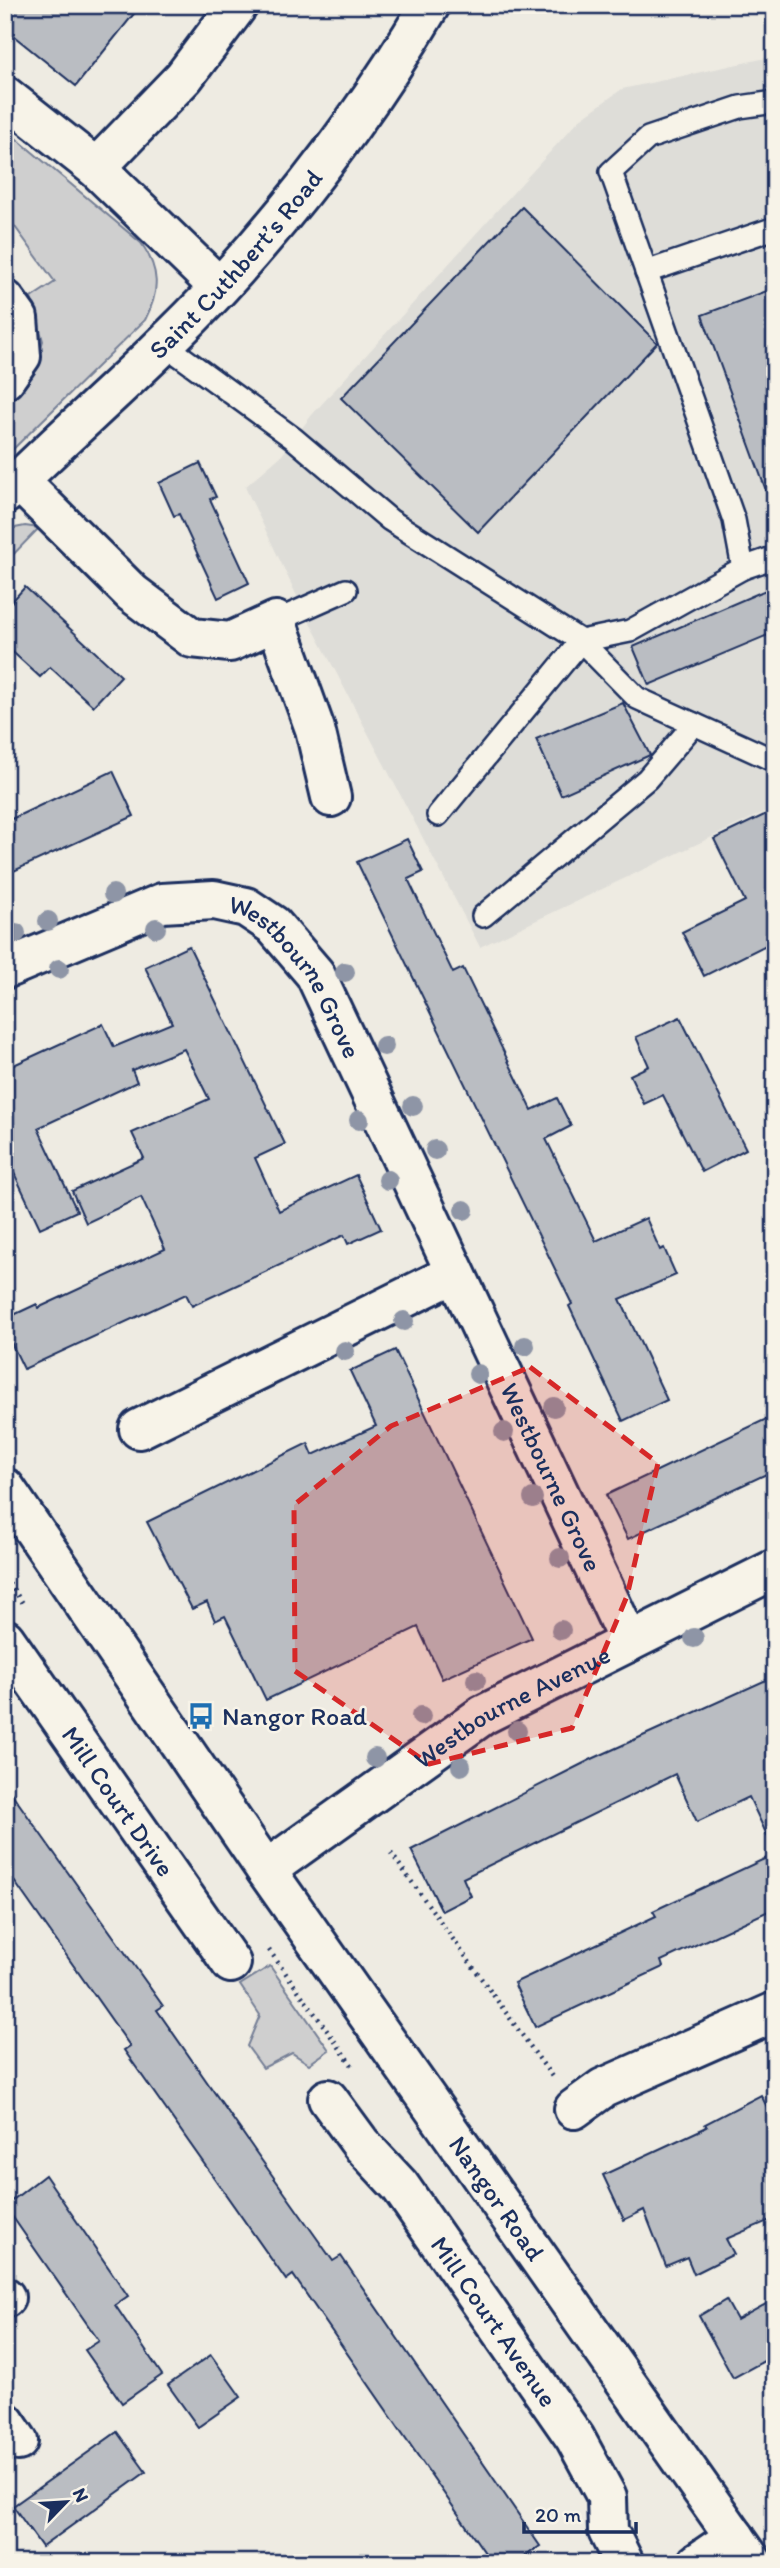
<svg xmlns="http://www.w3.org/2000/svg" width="780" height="2568" font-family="Itim,sans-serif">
<rect width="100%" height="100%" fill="#eeebe2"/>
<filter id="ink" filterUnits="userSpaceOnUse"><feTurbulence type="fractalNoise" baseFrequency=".0143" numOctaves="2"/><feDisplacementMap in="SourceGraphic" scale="14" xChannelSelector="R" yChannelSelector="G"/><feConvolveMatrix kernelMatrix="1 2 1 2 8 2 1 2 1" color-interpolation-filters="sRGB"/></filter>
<g filter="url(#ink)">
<path fill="#deddd8" d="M775,56V807L480,947L305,613L245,487L282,455L311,416L579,120L622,89Z"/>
<g fill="#cfcfcf" stroke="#757f96" stroke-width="2">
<path d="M5,129L141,243C160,269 160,292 145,320L5,457V407L29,382L43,341L31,298L55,282L5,213Z"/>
<path d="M25,526L39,528L5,563V534L10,529Z"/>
<path d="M270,1966L329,2050L309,2064L292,2053L263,2068L247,2046L260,2015L240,1985Z"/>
</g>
<g fill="#babdc2" stroke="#1b2f5e" stroke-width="2">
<path d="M5,5H141L76,86L5,29Z"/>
<path d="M522,207L657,343L478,532L341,398Z"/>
<path d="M775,288V503L771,504L702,315Z"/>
<path d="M200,463L216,497L210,499L249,583L218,598L179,514L174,516L159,483Z"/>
<path d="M775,586V632L649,685L633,647Z"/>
<path d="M25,587L121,676L93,706L50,667L40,677L5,645V609Z"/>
<path d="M623,703L650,755L561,795L536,739Z"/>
<path d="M113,771L134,816L5,875V822Z"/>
<path d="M775,810V958L768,944L704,976L682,932L745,901L714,839Z"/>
<path d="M407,839L423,872L408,879L453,973L463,968L532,1110L557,1098L571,1126L546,1139L596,1241L646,1218L660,1250L664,1248L676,1275L620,1299L667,1400L623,1421L569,1306L572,1304L357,862Z"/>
<path d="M189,946L285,1144L255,1158L279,1211L356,1175L381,1229L348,1244L344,1235L192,1306L186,1294L24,1369L5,1330V1319L37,1304L38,1308L165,1249L141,1197L86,1223L72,1191L144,1158L132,1133L209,1099L184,1049L132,1070L137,1082L38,1128L77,1211L40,1228L5,1154V1069L103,1024L114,1047L172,1023L145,967Z"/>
<path d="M680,1017L746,1149L702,1172L663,1095L644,1104L630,1075L649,1066L636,1037Z"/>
<path d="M395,1350L532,1638L442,1679L418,1627L266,1700L225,1616L215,1621L207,1602L192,1609L147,1522L308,1443L313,1455L376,1426L350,1371Z"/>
<path d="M775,1415V1470L628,1539L606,1495Z"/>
<path d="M775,1676V1852L749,1797L697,1822L675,1774L463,1878L471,1896L442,1911L411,1850L592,1759Z"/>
<path d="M5,1784L163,2006L157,2010L260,2158L333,2261L341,2256L540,2546L515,2563H492L293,2275L286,2280L124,2050L130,2046L5,1868Z"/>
<path d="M775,1854V1908L661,1961L663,1967L535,2027L514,1983L656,1916L653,1911Z"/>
<path d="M761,2095L775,2123V2218L726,2239L734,2254L694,2274L687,2257L666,2266L644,2210L624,2220L603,2175L707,2127L705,2124Z"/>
<path d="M45,2175L128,2296L115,2305L162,2375L122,2403L85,2350L99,2341L5,2206Z"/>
<path d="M775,2299V2355L733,2378L699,2316L726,2300L737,2320Z"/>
<path d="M211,2355L241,2397L198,2427L168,2385Z"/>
<path d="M117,2432L146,2472L42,2547L13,2506Z"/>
</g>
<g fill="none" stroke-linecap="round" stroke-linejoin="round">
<defs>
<g id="service">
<path d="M646,272L775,228"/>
<path d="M164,344L293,438L390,520L581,641L630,631L743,568L734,520L611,172L648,138L740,107L775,102"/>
<path d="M743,568L775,557"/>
<path d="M276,621L346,590"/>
<path d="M438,815L581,641L637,698L775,761"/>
<path d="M483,916L647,779L694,724"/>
</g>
<g id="minor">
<path d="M5,96L96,168L219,287"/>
<path d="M96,168L184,77L238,5"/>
<path d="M5,300L18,318L21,356L5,379"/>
<path d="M19,481L132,593L192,638L230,642L276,621L315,729L331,797"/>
<path id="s1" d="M5,969L162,903L214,900L246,907L273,925L315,974L629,1642"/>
<path d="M139,1429L455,1273"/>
<path id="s2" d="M5,1639L231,1963"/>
<path id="s3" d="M266,1870L483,1715L775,1569"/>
<path id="s4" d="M328,2099L361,2144L400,2186L575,2438L607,2497L608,2531L624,2563"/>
<path d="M574,2109L603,2088L775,2012"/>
<path d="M5,2298V2297"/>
<path d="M5,2422L18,2441"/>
<path d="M697,2563L735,2537"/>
</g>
<g id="tertiary">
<path id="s5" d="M5,494C76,424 152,360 220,287C300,200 370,107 430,5"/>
</g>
<g id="secondary">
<path id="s6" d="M5,1488L266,1870L753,2563"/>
</g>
</defs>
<use href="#service" stroke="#1b2f5e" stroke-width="26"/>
<use href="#minor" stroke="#1b2f5e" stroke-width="44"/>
<use href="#tertiary" stroke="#1b2f5e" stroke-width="44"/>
<use href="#secondary" stroke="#1b2f5e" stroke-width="44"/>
<g stroke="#1b2f5e" stroke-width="4.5" stroke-dasharray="2 5" stroke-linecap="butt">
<path d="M5,1578L25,1606"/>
<path d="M391,1853L553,2078"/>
<path d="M269,1950L354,2068"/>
</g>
<use href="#service" stroke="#f7f3e8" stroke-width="21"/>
<use href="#minor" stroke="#f7f3e8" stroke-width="38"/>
<use href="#tertiary" stroke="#f7f3e8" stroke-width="38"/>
<use href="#secondary" stroke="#f7f3e8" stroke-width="38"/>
</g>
<g fill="#8e95a6">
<circle cx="113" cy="894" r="10"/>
<circle cx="48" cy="921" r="10"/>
<circle cx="156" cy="928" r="10"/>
<circle cx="16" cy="933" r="10"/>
<circle cx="59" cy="969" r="10"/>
<circle cx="345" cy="972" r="10"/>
<circle cx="384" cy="1046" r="10"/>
<circle cx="413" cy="1106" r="10"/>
<circle cx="359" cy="1120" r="10"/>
<circle cx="435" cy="1150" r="10"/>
<circle cx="388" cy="1180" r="10"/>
<circle cx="464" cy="1210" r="10"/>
<circle cx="404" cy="1321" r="10"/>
<circle cx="525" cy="1346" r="10"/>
<circle cx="345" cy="1351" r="10"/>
<circle cx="478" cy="1374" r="10"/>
<circle cx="554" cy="1407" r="10"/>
<circle cx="504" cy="1432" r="10"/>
<circle cx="533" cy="1498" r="10"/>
<circle cx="560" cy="1558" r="10"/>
<circle cx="561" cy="1630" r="10"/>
<circle cx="694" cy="1638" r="10"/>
<circle cx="476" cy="1680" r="10"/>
<circle cx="421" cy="1716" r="10"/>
<circle cx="517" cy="1731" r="10"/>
<circle cx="375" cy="1758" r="10"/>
<circle cx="461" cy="1766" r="10"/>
</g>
</g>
<path fill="#d62828" fill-opacity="0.2" stroke="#d62828" stroke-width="5" stroke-dasharray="14 9" stroke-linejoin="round" d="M530,1367L658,1463L627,1596L572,1728L429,1764L295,1671L294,1505L391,1426Z"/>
<defs>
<symbol id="bus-bare" viewBox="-9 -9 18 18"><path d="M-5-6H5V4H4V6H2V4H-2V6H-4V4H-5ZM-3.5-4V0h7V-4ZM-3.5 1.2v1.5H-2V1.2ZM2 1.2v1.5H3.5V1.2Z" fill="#1f6fb2" stroke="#f7f3e8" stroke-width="2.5" paint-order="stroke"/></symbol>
</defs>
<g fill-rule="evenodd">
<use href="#bus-bare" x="182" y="1697" width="38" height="38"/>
</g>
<g text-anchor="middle" stroke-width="5" stroke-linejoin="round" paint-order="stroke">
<g font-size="26" fill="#1b2f5e" stroke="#f7f3e8">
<text dy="9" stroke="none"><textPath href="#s5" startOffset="326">Saint Cuthbert’s Road</textPath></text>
<text dy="9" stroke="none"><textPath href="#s1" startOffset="341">Westbourne Grove</textPath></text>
<text dy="9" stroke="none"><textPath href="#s1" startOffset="908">Westbourne Grove</textPath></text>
<text dy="9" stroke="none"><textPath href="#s3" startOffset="296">Westbourne Avenue</textPath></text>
<text dy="9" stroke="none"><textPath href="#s2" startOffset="198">Mill Court Drive</textPath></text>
<text dy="9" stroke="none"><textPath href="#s6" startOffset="864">Nangor Road</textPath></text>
<text dy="9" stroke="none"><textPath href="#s4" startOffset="278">Mill Court Avenue</textPath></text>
</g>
<g font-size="26" fill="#1b2f5e" stroke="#f7f3e8" text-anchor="start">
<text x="222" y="1725">Nangor Road</text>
</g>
</g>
<rect width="780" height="2568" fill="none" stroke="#f7f3e8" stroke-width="28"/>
<rect x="14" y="14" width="752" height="2540" fill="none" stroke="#1b2f5e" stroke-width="2.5" filter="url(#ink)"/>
<g transform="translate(66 2502) rotate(65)" stroke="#f7f3e8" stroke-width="5" paint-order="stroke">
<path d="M0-5L12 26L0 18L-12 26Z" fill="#1b2f5e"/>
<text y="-10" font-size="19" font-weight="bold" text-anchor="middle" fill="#1b2f5e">N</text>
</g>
<path d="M524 2522v10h112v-10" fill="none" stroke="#1b2f5e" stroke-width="3.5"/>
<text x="535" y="2522" font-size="21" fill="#1b2f5e" stroke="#f7f3e8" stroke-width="5" paint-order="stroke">20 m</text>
</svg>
